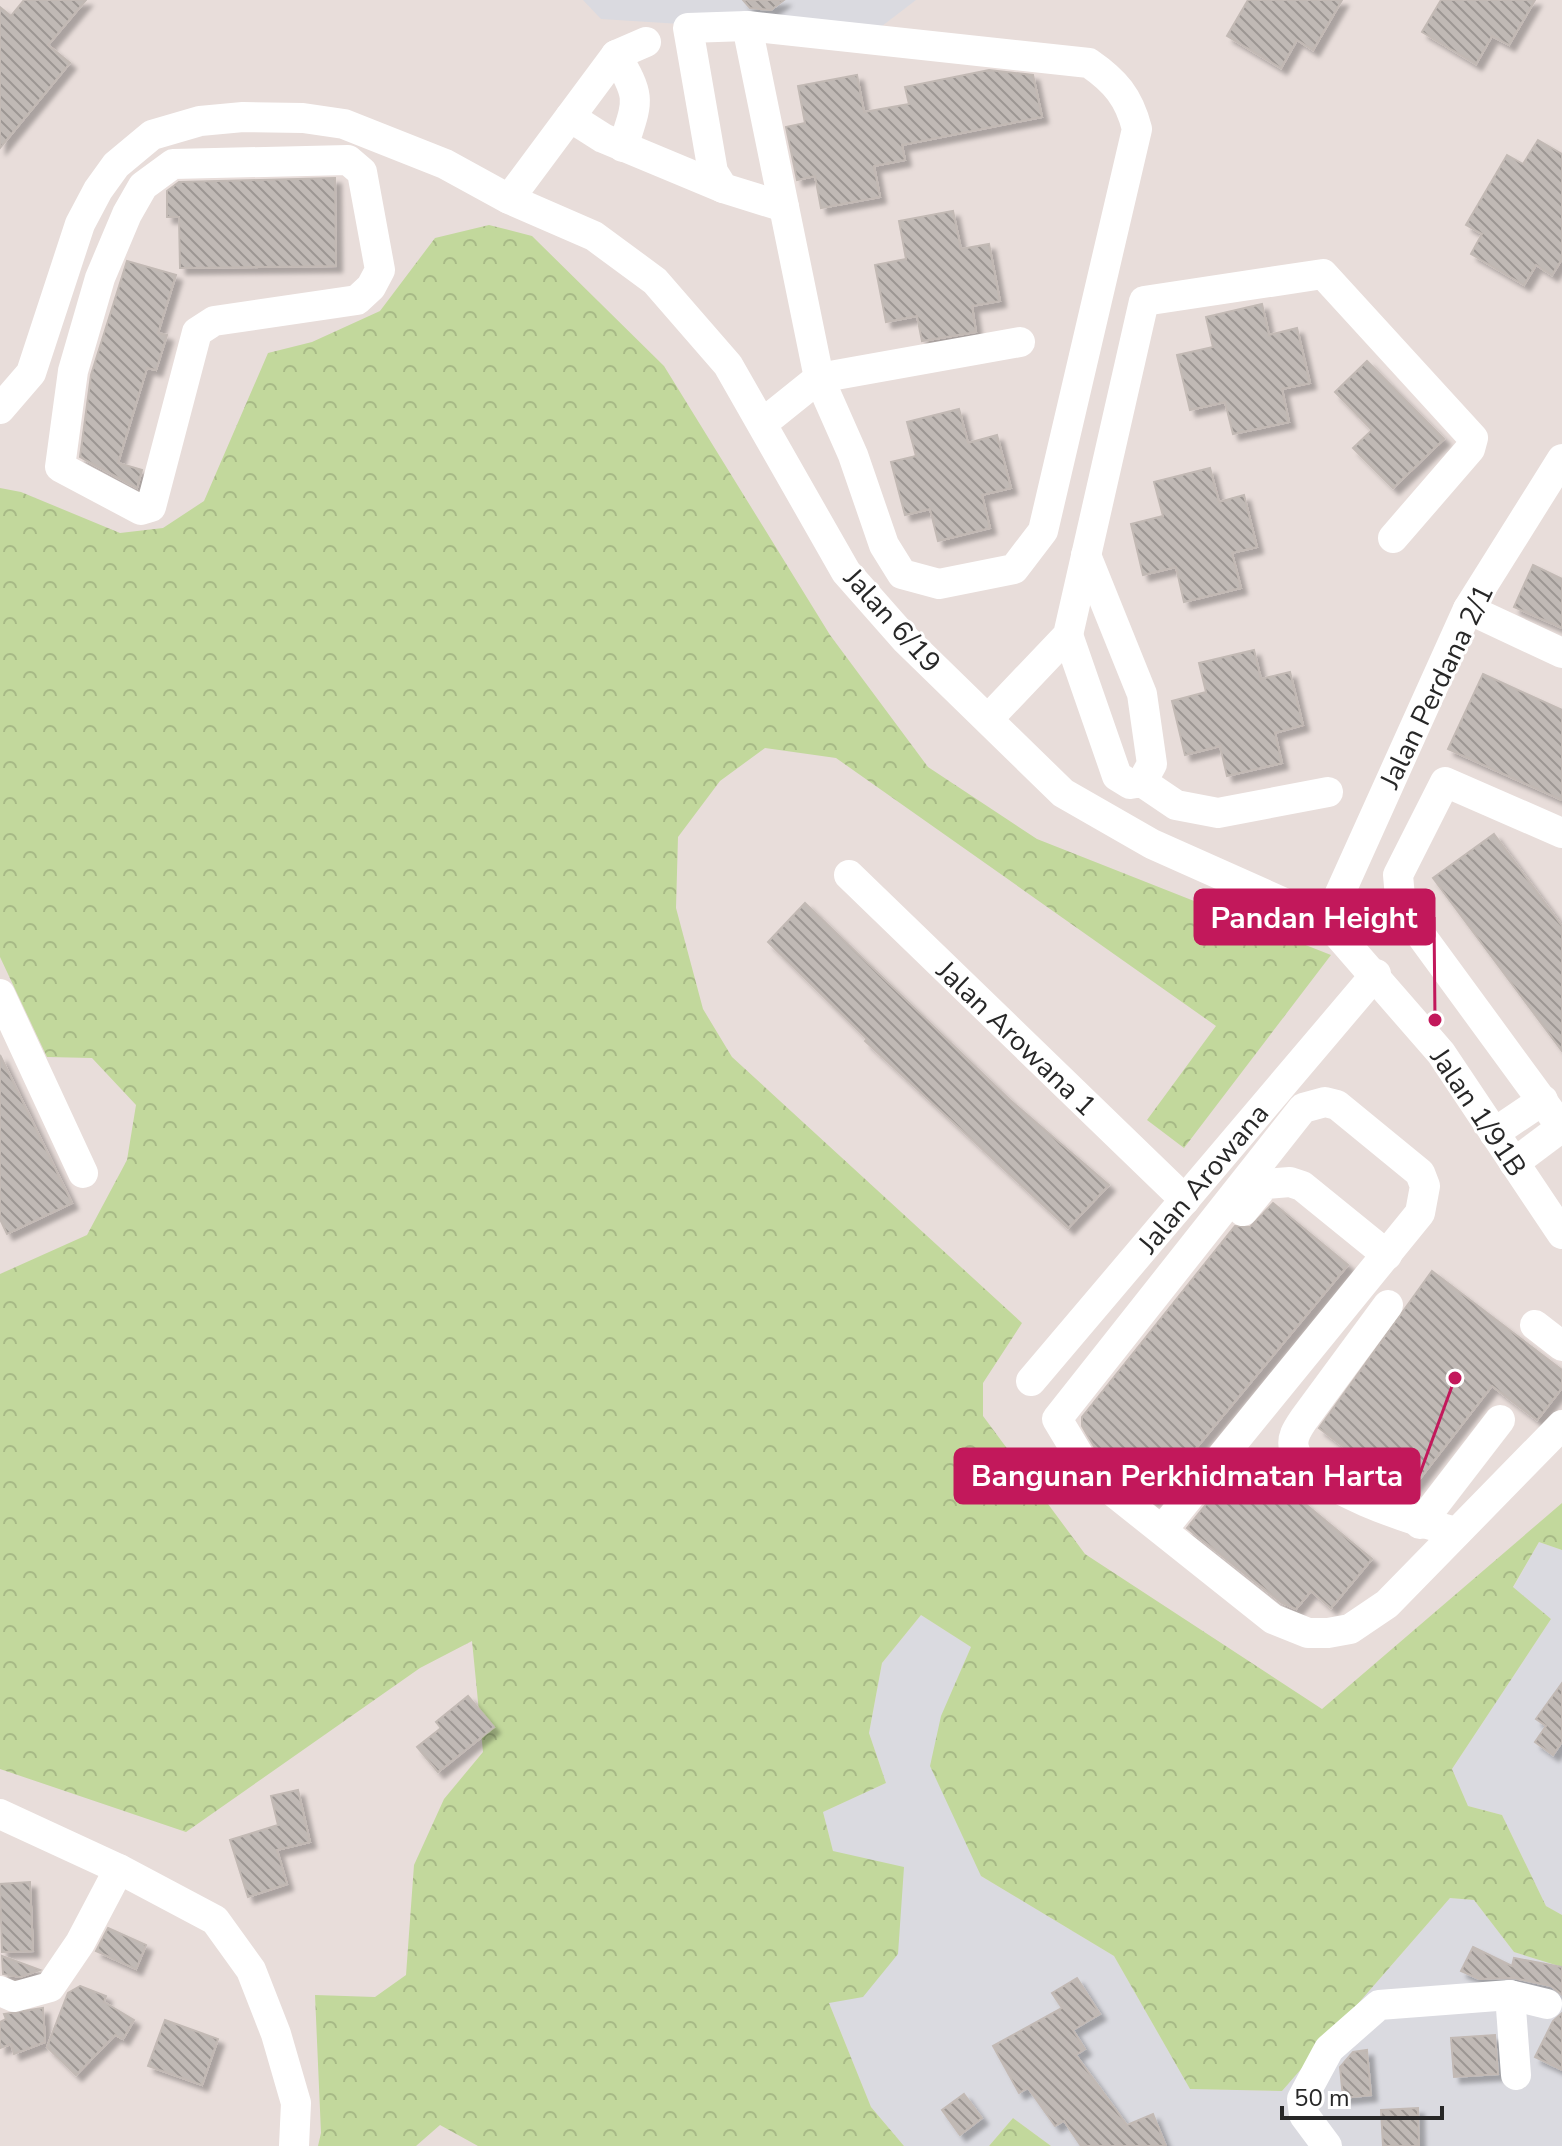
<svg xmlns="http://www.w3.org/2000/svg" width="1562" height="2146" font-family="'Nunito Sans',sans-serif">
<defs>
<pattern id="forest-crowns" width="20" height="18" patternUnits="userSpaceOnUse" patternTransform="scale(2)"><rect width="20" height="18" fill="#c2d89c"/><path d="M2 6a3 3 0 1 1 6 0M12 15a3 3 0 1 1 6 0" fill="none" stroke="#a7b986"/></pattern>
<pattern id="building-back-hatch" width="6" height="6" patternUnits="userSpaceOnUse" patternTransform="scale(2)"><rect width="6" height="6" fill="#c0b9b5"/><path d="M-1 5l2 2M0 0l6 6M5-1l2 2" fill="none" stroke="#9c9693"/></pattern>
<filter id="shadow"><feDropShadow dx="6" dy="6" stdDeviation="2" flood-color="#0004"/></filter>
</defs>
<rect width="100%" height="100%" fill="#e8ddda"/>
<g fill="#dadae0">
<path d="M583,0H916L869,36L601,19Z"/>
<path d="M1539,1542L1562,1550V1915L1546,1906L1502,1815L1468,1806L1452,1769L1551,1619L1513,1588Z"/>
<path d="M921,1615L971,1647L942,1716L981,1876L1114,1956L1190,2089L1282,2091L1450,1898L1474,1900L1514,1952L1562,1967V2146H1051L1013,2118L989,2146H904L871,2107L829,2003L833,1851L823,1812L886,1783L869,1733L882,1663Z"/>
</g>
<g fill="url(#forest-crowns)">
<path d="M489,225L532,236L664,366L830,635L928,767L1037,839L1331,955L1184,1148L1147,1120L1216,1026L836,758L765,748L720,781L678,837L676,908L703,1009L732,1057L1022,1323L983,1383V1416L1085,1554L1322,1709L1562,1503V1550L1539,1542L1513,1587L1551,1619L1452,1769L1468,1806L1502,1815L1546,1906L1562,1915V1967L1514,1952L1474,1900L1450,1898L1282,2091L1190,2089L1114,1956L981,1876L930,1766L941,1716L971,1647L921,1615L882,1663L869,1733L886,1783L823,1812L833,1851L904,1867L898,1954L863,1997L829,2003L871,2107L904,2146H478L440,2125L416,2146H318L321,2133L315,1995L375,1997L406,1975L414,1865L444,1799L483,1752L472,1641L420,1668L186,1832L0,1769V1274L87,1235L127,1160L136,1105L92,1058L47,1057L0,957V488L21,492L120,533L163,528L204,501L268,353L312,342L380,311L435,238Z"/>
<path d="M1013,2118L1051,2146H989Z"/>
</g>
<g fill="url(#building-back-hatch)" stroke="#c2b9b4" stroke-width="2" filter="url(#shadow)">
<path d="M24,0H86L48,45L70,63L0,148V7L11,16Z"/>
<path d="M743,0H784L771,10L750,8Z"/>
<path d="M1248,0H1342L1313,50L1297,40L1281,68L1227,36Z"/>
<path d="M1441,0H1535L1509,45L1492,36L1476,64L1422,32Z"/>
<path d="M989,70L1033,75L1042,117L902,145L905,160L874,166L880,197L821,208L815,176L797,180L786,127L805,123L798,86L857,75L864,112L909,104L905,87Z"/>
<path d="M1538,140L1562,154V259L1552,275L1536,265L1524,285L1471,254L1482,234L1466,225L1507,155L1523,164Z"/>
<path d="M335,178L336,266L180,268L179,217H167V191L179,182Z"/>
<path d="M953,211L961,249L989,244L1000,301L972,306L976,332L922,341L917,316L886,322L875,265L906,259L899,221Z"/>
<path d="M127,261L176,275L158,333L167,335L156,370L147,368L118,463L142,470L137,488L80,457L91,375Z"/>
<path d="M1262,304L1269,335L1297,328L1310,383L1282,389L1289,422L1233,434L1225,402L1190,410L1177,355L1213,347L1206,317Z"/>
<path d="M1367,361L1444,439L1393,488L1353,448L1372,430L1335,392Z"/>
<path d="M959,409L968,443L997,435L1011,488L982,495L990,528L938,541L930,509L905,515L891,462L916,456L907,422Z"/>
<path d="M1210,468L1219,502L1244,495L1257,547L1232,553L1241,588L1184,602L1176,567L1143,575L1131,524L1163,516L1154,482Z"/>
<path d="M1533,565L1562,579V628L1514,607Z"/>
<path d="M1254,650L1261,679L1290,672L1303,725L1275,733L1282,763L1227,776L1220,746L1185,755L1172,701L1206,692L1199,663Z"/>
<path d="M1483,674L1562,710V800L1448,749Z"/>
<path d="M1494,834L1562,926V1051L1433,878Z"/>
<path d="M805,903L1010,1100L1109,1185L1068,1228L865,1041L867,1039L768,942Z"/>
<path d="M0,1055L72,1203L7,1234L0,1219Z"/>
<path d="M1273,1203L1348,1265L1153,1500L1098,1453L1082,1426V1417L1235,1226L1250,1227Z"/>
<path d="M1432,1271L1562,1370V1388L1537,1420L1492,1386L1407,1495L1319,1428Z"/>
<path d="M1246,1455L1372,1559L1331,1608L1311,1591L1296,1609L1282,1603L1187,1528Z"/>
<path d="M1562,1683V1742L1553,1755L1535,1742L1546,1726L1536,1719Z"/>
<path d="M468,1696L494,1727L438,1772L417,1747L441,1728L436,1722Z"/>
<path d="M298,1790L310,1842L277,1850L287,1884L248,1897L230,1840L278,1825L271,1796Z"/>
<path d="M30,1882L33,1951L2,1952L0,1884Z"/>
<path d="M108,1928L146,1945L136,1969L96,1951Z"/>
<path d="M1473,1947L1512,1966L1514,1958L1562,1967V1995L1551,1986L1514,1978L1479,1979L1461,1971Z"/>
<path d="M2,1956L40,1970L20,1977L3,1974Z"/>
<path d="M1077,1978L1100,2014L1073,2030L1085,2049L1076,2055L1127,2125L1153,2114L1166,2146H1081L1064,2121L1055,2126L1028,2088L1019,2093L993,2046L1062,2008L1052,1993Z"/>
<path d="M80,1986L106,1996L104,2002L134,2020L123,2039L115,2035L76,2075L47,2047L68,1993Z"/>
<path d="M43,2008L45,2042L14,2054L11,2044L0,2048V2022L6,2019L4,2014Z"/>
<path d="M1562,2013V2070L1535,2057L1553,2021Z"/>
<path d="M165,2020L218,2039L202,2085L148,2066Z"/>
<path d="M1495,2035L1498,2074L1454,2077L1451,2038Z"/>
<path d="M1367,2050L1371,2095L1343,2098L1340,2067L1353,2052Z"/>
<path d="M964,2094L982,2118L960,2135L942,2110Z"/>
<path d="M1418,2108L1419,2146H1383L1381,2110Z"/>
</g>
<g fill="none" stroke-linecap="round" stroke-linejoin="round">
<g stroke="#fff" stroke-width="30">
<path d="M747,26L819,378L763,423"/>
<path d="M616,55C642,99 638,100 623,147"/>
<path d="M570,117L603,138L723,188"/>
<path d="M348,160L362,172L380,270L371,287L357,300L214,321L197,332L151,507L141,510L60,467L73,371L100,278L127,214L143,186L173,164Z"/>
<path d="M509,199L616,55L646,42"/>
<path d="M784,207L723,188L713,172L688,28L747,26L1089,63C1115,81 1129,97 1137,129L1043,531L1014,569L939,584L902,574L884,545L853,455L819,378L1020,342"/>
<path d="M0,409L31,373L80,224L98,190L116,165L152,135L200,121L243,117L303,118L344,124L445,164L509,199L594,236L655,281L728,365L846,572L906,640L1063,793L1152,844L1327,922L1441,1053L1562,1234"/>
<path d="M1086,555L1142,694L1152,764L1142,782"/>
<path d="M1468,609L1562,653"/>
<path d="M1068,635L1117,776L1130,784L1142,782L1176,805L1218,813L1328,792"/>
<path d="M989,718L1068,635L1144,301L1323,274L1473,438L1470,449L1393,538"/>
<path d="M1562,833L1445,782L1398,875L1401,908L1562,1128"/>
<path d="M849,875L1185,1200"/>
<path d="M1327,922L1468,609L1562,459"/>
<path d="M0,994L83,1173"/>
<path d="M1494,1133L1543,1100"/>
<path d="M1514,1163L1562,1127"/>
<path d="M1243,1211L1265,1184L1290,1182L1302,1186L1387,1255"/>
<path d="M1388,1305L1304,1419C1298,1428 1291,1437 1294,1448C1303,1487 1422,1524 1457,1532"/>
<path d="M1535,1325L1562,1346"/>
<path d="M1031,1381L1376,974"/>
<path d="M1420,1524L1500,1420"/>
<path d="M1162,1530L1420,1213L1425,1186L1420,1173L1337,1105L1325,1102L1303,1108L1057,1419L1084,1464L1111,1490L1273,1619L1308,1633H1328L1350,1629L1387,1604L1562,1425"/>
<path d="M0,1814L119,1869L215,1920L251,1970L276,2034L296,2103L294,2146"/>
<path d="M0,1991L14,1997L50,1987L80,1943L119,1869"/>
<path d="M1510,1995L1516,2075"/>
<path d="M1327,2146L1304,2115L1302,2099L1329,2049L1379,2005L1510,1995L1547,2004"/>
</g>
</g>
<g text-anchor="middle" stroke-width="6" stroke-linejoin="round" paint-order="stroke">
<g font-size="28" fill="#272727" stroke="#fff">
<text transform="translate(893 620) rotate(48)" y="10">Jalan 6/19</text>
<text transform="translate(1436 686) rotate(-64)" y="10">Jalan Perdana 2/1</text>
<text transform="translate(1017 1038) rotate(44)" y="10">Jalan Arowana 1</text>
<text transform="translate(1479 1112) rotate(56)" y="10">Jalan 1/91B</text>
<text transform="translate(1203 1178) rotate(-50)" y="10">Jalan Arowana</text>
</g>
</g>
<path fill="none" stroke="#c2185b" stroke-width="3" d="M1435 1020L1434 917M1455 1378L1419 1476"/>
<g fill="#c2185b" stroke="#fff" stroke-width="3">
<circle cx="1435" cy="1020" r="8"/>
<circle cx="1455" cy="1378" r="8"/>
</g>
<g fill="#c2185b" stroke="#c2185b" stroke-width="3">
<rect x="1195" y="890" width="239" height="54" rx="8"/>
<rect x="955" y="1449" width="464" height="54" rx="8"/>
</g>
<g font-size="30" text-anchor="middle" font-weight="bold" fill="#fff">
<text x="1314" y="928">Pandan Height</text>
<text x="1187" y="1486">Bangunan Perkhidmatan Harta</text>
</g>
<path d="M1282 2106v12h160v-12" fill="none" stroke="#272727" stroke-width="4"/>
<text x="1294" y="2106" font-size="24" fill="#272727" stroke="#ffffff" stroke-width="6" paint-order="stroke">50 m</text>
</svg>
